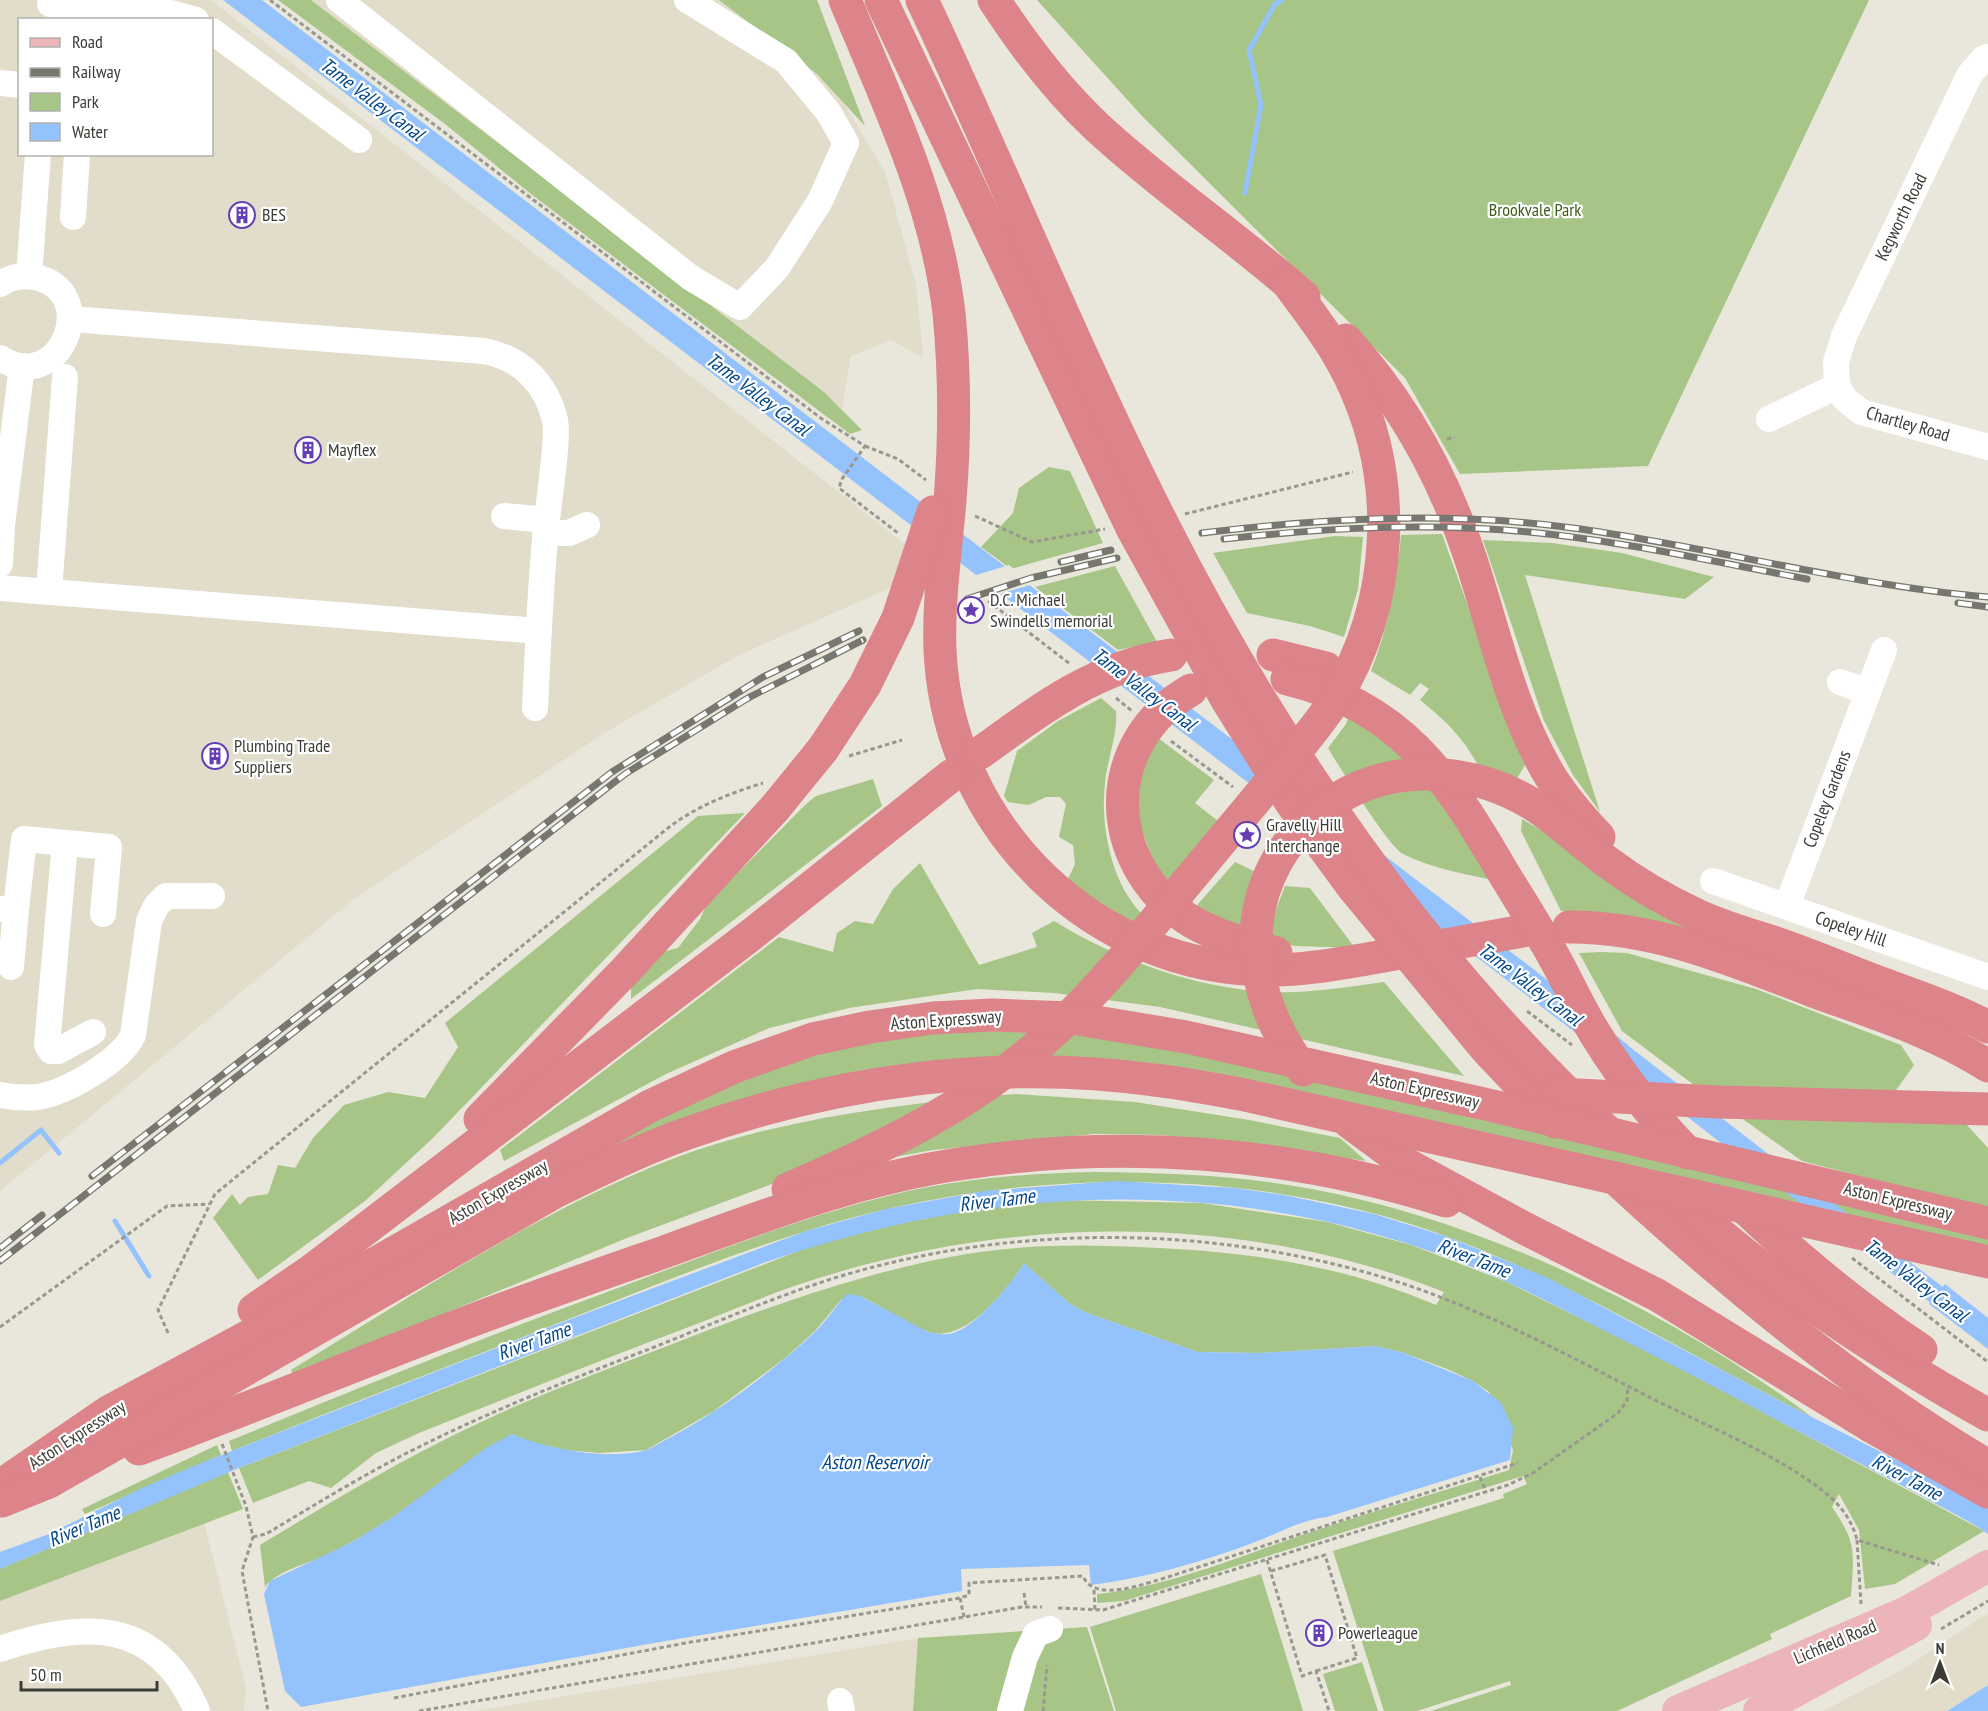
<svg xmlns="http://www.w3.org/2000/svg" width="1988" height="1711" font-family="'PT Sans Narrow',sans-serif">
<rect width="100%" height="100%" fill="#e9e7db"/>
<g fill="#e1ddca" fill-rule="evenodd">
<path d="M0,0H211L910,548L890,588L739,655L606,732L354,899L0,1191ZM20,20H212V154H20Z"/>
<path d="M311,0H782L885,172L916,284L923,354L922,357L891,340L851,356L842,409L824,392Z"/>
<path d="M204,1523L246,1688L244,1711H0V1601Z"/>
<path d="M1988,1613V1685L1946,1711H1823L1905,1668Z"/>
<path d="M918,1638L913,1711H475Z"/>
</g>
<g fill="#a6c587">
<path d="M278,0H311L824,392L862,430L850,434L664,295L531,194L445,124Z"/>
<path d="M719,0H817L865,126L817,74Z"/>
<path d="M1037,0H1869L1648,466L1460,474L1405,378L1142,116Z"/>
<path d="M1049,467L1070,471L1103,543L1011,569L981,547L1013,513L1019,488Z"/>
<path d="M1442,534L1525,765L1515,782L1480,769C1463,737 1448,723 1420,700L1429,689L1420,683L1410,695L1371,671C1388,628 1397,582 1401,535Z"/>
<path d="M1335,536L1363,537L1358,589L1344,637L1310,626L1247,613L1213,553Z"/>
<path d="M1483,540L1552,543L1622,553L1714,577L1685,599L1525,575L1600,812L1573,775L1544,721Z"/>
<path d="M1115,566L1157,642L1118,650L1035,587Z"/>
<path d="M1101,698L1116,711C1118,734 1107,760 1105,783C1100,825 1111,882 1141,913L1132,923L1078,888L1068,879L1075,864L1073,845L1059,837L1066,804L1060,797H1046L1029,805L1008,802L1004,796L1017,751L1058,721Z"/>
<path d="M1351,710L1403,748L1491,873L1488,879C1460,873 1428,867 1403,854C1389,847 1338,765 1328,748L1346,724Z"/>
<path d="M1154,735L1214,780L1195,803L1218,821L1164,887L1132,805Z"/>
<path d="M873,779L882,806L631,999V982L662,952L678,948L700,919L707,904L806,804L816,796Z"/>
<path d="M745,813L434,1137L365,1201L258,1280L213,1218L232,1194L240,1205L248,1197L268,1194L278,1165L295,1168L313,1138L344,1105L388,1092L425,1098L458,1047L445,1023L698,816Z"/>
<path d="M1522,819L1548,834L1708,933L1616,916L1561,911L1521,831Z"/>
<path d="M1235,862L1262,875L1243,933L1191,912Z"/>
<path d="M920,863L979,965L1037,947L1032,933L1054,921C1127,966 1224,999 1311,991C1336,989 1360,985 1384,982L1464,1076L1160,1007L1054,993L977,989L849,1008L769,1028L666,1074L504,1161L500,1150L779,937L833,952L837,933L855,921L873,924L893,889Z"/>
<path d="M1285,886L1310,888L1355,948L1295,946L1271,942L1272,920Z"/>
<path d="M1602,952L1627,953L1756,989L1901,1045L1914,1065L1894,1093L1698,1088L1622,1031L1579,953Z"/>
<path d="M949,1029L1118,1037L1988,1236V1252L990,1062L546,1178L725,1085L847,1045Z"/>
<path d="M1015,1094L1135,1102L1249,1120L1340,1138L1366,1161L1227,1141L1162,1135L1094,1134L933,1150L796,1175L627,1238L293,1376L291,1370C412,1296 540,1210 672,1159C782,1118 899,1104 1015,1094Z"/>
<path d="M1737,1115L1966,1124L1988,1148V1209L1802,1161Z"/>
<path d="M1095,1172C1167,1173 1240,1175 1312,1189C1487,1222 1670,1311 1812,1417C1692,1357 1577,1285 1451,1238C1274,1172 1069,1167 887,1209C770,1236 657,1285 546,1328C441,1369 336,1409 232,1451L229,1441C360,1387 492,1334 626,1285C718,1251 811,1213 908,1191C969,1178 1032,1173 1095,1172Z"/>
<path d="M1055,1200L1202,1203L1327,1222L1411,1245L1507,1282L1671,1363L1984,1531L1895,1584L1865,1589L1859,1530L1839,1494L1832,1507C1857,1543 1854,1553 1851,1596L1770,1634L1772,1639L1617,1711H1431L1511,1685L1510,1681L1417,1711H1384L1333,1551L1504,1498L1503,1494L1527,1484L1523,1476L1124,1601L1097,1603V1594C1173,1586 1245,1554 1317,1530C1380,1509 1445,1491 1509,1470L1513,1450L1489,1392L1473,1381L1447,1369L1401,1352L1375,1346L1260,1353L1198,1352L1087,1313L1070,1304L1024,1263C1007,1290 965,1344 929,1332C907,1325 882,1306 860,1296L841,1300L815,1331L785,1358L714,1411L646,1450L599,1453L566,1450L530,1442L512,1434C450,1477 390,1525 322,1557C304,1565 277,1571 265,1587L260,1545C326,1505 392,1465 462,1431C529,1398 600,1372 670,1345C762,1309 852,1276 950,1257C1012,1245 1074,1244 1137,1247C1242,1251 1337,1263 1436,1305L1444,1292C1247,1214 1020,1214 819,1278C776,1291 735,1309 694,1325C602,1360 511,1396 419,1433L376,1453L331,1488L309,1481L253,1503L239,1468L809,1247C890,1223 971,1208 1055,1200Z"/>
<path d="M217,1445L221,1455L85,1514L82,1509Z"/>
<path d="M228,1472L243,1509L0,1601V1569Z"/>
<path d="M1261,1574L1303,1711H1116L1090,1627Z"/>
<path d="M1087,1627L1114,1711H913L918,1638Z"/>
<path d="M1362,1662L1378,1711H1335L1323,1674Z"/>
</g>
<g fill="#93c2fd">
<path d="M223,0H262L1532,968L1628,1045L1614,1062Z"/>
<path d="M1117,1181L1234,1188L1284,1195L1374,1214L1448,1237L1548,1278L1778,1400L1988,1506V1534C1969,1520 1946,1510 1925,1498C1870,1468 1813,1440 1758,1410C1706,1382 1653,1355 1601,1329C1560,1308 1519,1286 1477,1269C1245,1174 1000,1181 766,1262L239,1468L0,1569V1552L49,1534L144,1487L206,1461L576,1317L806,1231L886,1209L984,1191Z"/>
<path d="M1024,1263L1070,1304L1087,1313L1198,1352L1260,1353L1375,1346L1401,1352L1473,1381L1501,1403L1513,1428L1510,1460L1327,1517C1299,1520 1276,1535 1250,1544C1198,1563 1146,1578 1091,1585L1089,1565L961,1569L962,1591L654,1643L301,1707L285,1691L264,1594L270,1581L350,1543L393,1517L486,1448L512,1434C546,1449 610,1461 646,1450C654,1447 663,1441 671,1437C719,1412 775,1369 815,1332C827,1320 836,1306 847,1294L860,1296L928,1332C938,1334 947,1336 956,1332C979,1323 1011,1284 1024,1263Z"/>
<path d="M1945,1284L1988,1318V1349L1929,1304Z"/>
<path d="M1988,1685V1711H1947Z"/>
</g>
<path fill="#e9e7db" d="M1009,565L1033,584L997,595L973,576Z"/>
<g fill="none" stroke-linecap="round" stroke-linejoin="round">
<g stroke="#93c2fd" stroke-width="5">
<path d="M1245,193L1261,105L1249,50L1275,4L1282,0"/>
<path d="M0,1163L41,1130L59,1153"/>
<path d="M115,1221L149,1276"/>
</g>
<g stroke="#93c2fd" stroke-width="20">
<path d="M1616,1049L1766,1165"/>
<path d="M1790,1183L1843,1223"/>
<path d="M1866,1241L1988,1334"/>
</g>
<g stroke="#99988f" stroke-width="3" stroke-dasharray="4.5 3" stroke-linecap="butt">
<path d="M270,0L822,419L865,446L842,479L839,488L898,533"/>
<path d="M1447,439L1455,437"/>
<path d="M865,446L898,459L926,480"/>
<path d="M1185,514L1353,472"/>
<path d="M975,516L1032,542L1105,529"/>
<path d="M988,601L1070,664"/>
<path d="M1116,698L1132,711"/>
<path d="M1171,741L1233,787"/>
<path d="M849,756L902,740"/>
<path d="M1527,1011L1572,1045"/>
<path d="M1852,1258L1988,1362"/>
<path d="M0,1327L167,1206L209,1204"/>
<path d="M168,1333L158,1310L215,1194L668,828C697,806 728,794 763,783"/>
<path d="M222,1444L246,1506L253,1537L242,1571L268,1711"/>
<path d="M1480,1477L1486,1492"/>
<path d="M253,1537L266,1534C318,1503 371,1470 425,1444C500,1407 579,1376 657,1346C714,1323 770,1299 828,1280C999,1226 1188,1224 1361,1271C1462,1298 1554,1348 1647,1396C1702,1424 1775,1453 1823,1491C1840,1504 1852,1520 1857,1540L1939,1565"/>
<path d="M1857,1540L1861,1604"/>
<path d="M1267,1560L1302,1676L1316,1671L1329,1711"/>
<path d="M1271,1571L1325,1555L1357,1658L1316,1671"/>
<path d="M1094,1590L1095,1611"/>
<path d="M1024,1593L1026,1607"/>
<path d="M960,1598L964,1617"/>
<path d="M1058,1608L1103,1610L1508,1485L1533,1473L1618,1413L1627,1401L1628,1386"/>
<path d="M1941,1629L1988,1601"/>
<path d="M394,1698L691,1642L960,1598L969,1595V1583L1083,1576C1094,1604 1146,1583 1168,1577L1518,1463"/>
<path d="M419,1711L1022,1607H1042"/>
<path d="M1043,1711L1047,1665"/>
</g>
<g stroke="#fff" stroke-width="26">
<path d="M339,0L691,278L740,307L777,268L820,201L846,143L829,113L786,61L687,0"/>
<path d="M50,4L164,11L196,20"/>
<path d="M212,31L359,140"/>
<path d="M0,83L20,85"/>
<path d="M73,217L77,154"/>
<path d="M29,276L38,154"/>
<path d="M0,284C10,277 23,275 35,277C103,292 60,397 0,358"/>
<path d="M71,319L484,351C521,358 546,383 555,420C559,438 548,506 546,529C540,588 538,648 535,708"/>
<path d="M1837,386L1836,362L1844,336L1970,74L1984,58L1988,57"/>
<path d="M1837,386L1845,399L1861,412L1988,447"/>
<path d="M1769,419L1837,386"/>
<path d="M504,516L547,520"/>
<path d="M545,533H569L587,525"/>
<path d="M0,564L2,525L22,366"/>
<path d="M0,588L539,631"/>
<path d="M49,591L65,377"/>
<path d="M1840,682L1868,692"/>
<path d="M65,843L47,1045L51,1051H58L93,1032"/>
<path d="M1713,881L1988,977"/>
<path d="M1787,906L1884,650"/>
<path d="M0,909H16L11,967"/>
<path d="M16,909L24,839L109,847L103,914"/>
<path d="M0,1095C11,1097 26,1098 37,1097C66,1093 121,1061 133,1035L149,921L156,906L166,896H212"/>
<path d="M0,1649C85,1620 157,1618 197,1711"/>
<path d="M840,1701L842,1711"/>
<path d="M1010,1711L1025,1657L1036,1634L1050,1629"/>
</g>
<g stroke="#ebb5b9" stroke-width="32">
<path d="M1678,1711L1907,1612L1988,1566"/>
<path d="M1759,1711L1916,1625"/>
</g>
<g stroke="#dd838a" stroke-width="33">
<path d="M845,0C887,101 936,202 949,313C955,375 955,438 950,500C946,550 938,600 940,650C948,828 1095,972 1274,970C1305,970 1336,964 1367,959C1419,950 1471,940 1523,931"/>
<path d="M881,0L1132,528L1227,700L1292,804L1352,886L1487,1050L1555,1122"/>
<path d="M922,0C1003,172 1074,349 1160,519C1274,745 1423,961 1610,1134"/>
<path d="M994,0C1024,46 1057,90 1098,128C1163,188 1238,238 1304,297"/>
<path d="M1346,340C1401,401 1442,474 1468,551C1493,624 1508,702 1546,769C1560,794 1579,816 1599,837"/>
<path d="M1273,655L1326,668"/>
<path d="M1287,679C1400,706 1446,775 1501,869C1519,899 1538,928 1555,959C1569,984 1580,1010 1596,1035C1622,1077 1653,1118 1688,1153"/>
<path d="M1191,690C1100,742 1101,860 1186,918C1213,936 1246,943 1276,953"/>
<path d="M980,753C1039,710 1097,666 1171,655"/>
<path d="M1569,927C1657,927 1732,960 1813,991C1873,1013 1934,1031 1988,1066"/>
<path d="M1303,1070C1261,1014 1241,943 1269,877C1285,840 1314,810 1349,792C1407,763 1478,771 1532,804C1558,820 1581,843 1606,861C1635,883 1666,901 1699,916C1721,926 1744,933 1767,940C1804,952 1841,968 1878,982C1915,996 1953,1008 1988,1027"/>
<path d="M1558,1094L1718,1102L1988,1109"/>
<path d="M480,1119L625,971L775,808L823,749L865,685L898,618L933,512"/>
<path d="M1349,1122L1406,1164L1524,1228L1657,1295L1869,1425L1988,1492"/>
<path d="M1615,1178C1730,1284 1853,1386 1988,1466"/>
<path d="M788,1189C881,1149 976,1103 1051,1034C1107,983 1154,921 1203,863C1231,829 1260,795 1288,761C1304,741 1321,722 1335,699C1394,602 1400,479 1350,377C1333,342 1310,313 1287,282"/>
<path d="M1674,1193C1768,1281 1876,1352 1988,1415"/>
<path d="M1747,1210C1801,1261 1859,1309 1921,1350"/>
<path d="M254,1310L312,1270L756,931L952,775"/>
<path d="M139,1449C249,1409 356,1364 465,1323C531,1298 598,1275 664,1252C761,1217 857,1179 959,1164C1121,1139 1289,1151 1446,1201"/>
<path d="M0,1486L108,1412L247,1337L650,1106L734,1067L813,1039L870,1027L933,1018L992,1015L1072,1018L1186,1037L1493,1106L1988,1223"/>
<path d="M2,1501L49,1482L555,1192C598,1171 642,1149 688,1133C835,1081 998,1058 1154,1080C1183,1083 1211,1089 1240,1094L1988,1262"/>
</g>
<defs>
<g id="rail">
<path d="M1202,533C1326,518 1449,511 1573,528C1712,547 1848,585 1988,597"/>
<path d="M1224,539C1325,528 1427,522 1529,532C1622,541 1715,562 1807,579"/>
<path d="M1061,562L1111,550"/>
<path d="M967,599L1031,578L1117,558"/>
<path d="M1958,603L1988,607"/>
<path d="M92,1176L612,772L763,677L859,631"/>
<path d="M0,1248L42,1215"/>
<path d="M0,1261L625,774L748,698L863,640"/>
</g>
</defs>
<use href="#rail" stroke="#78776f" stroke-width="7"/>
<use href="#rail" stroke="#fff" stroke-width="4.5" stroke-dasharray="14" stroke-linecap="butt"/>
</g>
<defs>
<symbol id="building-ring" viewBox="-11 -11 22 22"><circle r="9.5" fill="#fff" stroke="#653eb6" stroke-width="1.5"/><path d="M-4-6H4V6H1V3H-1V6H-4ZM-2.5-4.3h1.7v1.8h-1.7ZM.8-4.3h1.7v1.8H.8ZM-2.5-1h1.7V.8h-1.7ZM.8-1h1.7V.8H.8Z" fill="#653eb6"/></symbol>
<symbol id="sight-ring" viewBox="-11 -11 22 22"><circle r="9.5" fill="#fff" stroke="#653eb6" stroke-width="1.5"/><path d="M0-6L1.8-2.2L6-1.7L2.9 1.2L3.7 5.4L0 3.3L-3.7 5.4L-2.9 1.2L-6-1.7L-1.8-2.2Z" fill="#653eb6"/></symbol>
</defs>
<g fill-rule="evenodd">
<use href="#building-ring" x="227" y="200" width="30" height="30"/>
<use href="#building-ring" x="293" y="435" width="30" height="30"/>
<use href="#sight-ring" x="956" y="595" width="30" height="30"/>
<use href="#building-ring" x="200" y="741" width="30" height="30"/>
<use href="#sight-ring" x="1232" y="820" width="30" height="30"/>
<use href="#building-ring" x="1304" y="1618" width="30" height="30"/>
</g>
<g text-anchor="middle" stroke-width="4.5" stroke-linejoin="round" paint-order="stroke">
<g font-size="18" fill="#3f5d18" stroke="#fff">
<text x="1535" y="216">Brookvale Park</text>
</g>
<g font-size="18" fill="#3c3b36" stroke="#fff" text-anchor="start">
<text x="262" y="221">BES</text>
<text x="328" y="456">Mayflex</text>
<text x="990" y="606">D.C. Michael<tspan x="990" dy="21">Swindells memorial</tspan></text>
<text x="234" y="752">Plumbing Trade<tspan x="234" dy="21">Suppliers</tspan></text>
<text x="1266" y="831">Gravelly Hill<tspan x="1266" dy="21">Interchange</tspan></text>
<text x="1338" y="1639">Powerleague</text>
</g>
<g font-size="18" fill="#3c3b36" stroke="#fff">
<text transform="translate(1901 217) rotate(-64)" y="6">Kegworth Road</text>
<text transform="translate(1908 424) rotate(16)" y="6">Chartley Road</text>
<text transform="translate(1827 799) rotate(-69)" y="6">Copeley Gardens</text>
<text transform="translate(1851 929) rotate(19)" y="6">Copeley Hill</text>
<text transform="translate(946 1020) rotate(-4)" y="6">Aston Expressway</text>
<text transform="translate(1425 1090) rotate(13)" y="6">Aston Expressway</text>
<text transform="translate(498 1192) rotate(-30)" y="6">Aston Expressway</text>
<text transform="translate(1898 1201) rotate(14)" y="6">Aston Expressway</text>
<text transform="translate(77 1435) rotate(-33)" y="6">Aston Expressway</text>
<text transform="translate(1835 1642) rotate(-23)" y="6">Lichfield Road</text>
</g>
<g font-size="20" font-style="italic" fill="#02478b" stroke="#fff">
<text transform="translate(372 99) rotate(37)" y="7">Tame Valley Canal</text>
<text transform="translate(758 394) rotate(37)" y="7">Tame Valley Canal</text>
<text transform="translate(1144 689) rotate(37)" y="7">Tame Valley Canal</text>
<text transform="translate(1530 984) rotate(37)" y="7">Tame Valley Canal</text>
<text transform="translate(997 1200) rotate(-7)" y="7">River Tame</text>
<text transform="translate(1474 1258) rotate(21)" y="7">River Tame</text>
<text transform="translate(1916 1280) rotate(37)" y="7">Tame Valley Canal</text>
<text transform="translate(534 1341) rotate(-20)" y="7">River Tame</text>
<text x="875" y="1469">Aston Reservoir</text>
<text transform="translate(1907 1477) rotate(28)" y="7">River Tame</text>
<text transform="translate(84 1526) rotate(-23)" y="7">River Tame</text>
</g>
</g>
<rect x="18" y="18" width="195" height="138" fill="#ffffff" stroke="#b1b1af" stroke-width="1.5"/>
<rect x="30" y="38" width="30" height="9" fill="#ebb5b9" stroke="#b1b1af" stroke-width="1.5"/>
<text x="72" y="48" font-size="18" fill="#3c3b36">Road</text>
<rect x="30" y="68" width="30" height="9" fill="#78776f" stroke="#b1b1af" stroke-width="1.5"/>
<text x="72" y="78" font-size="18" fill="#3c3b36">Railway</text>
<rect x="30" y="93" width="30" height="18" fill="#a6c587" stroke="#b1b1af" stroke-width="1.5"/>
<text x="72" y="108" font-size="18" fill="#3c3b36">Park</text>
<rect x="30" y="123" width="30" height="18" fill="#93c2fd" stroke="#b1b1af" stroke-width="1.5"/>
<text x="72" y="138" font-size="18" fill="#3c3b36">Water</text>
<g transform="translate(1940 1663)" stroke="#ffffff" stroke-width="4.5" paint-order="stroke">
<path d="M0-4.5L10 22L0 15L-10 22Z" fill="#3c3b36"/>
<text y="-9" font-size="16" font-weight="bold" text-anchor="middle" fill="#3c3b36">N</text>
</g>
<path d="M21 1681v9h136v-9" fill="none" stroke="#3c3b36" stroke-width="3"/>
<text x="30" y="1681" font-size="18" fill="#3c3b36" stroke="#ffffff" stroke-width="4.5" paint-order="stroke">50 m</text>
</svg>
